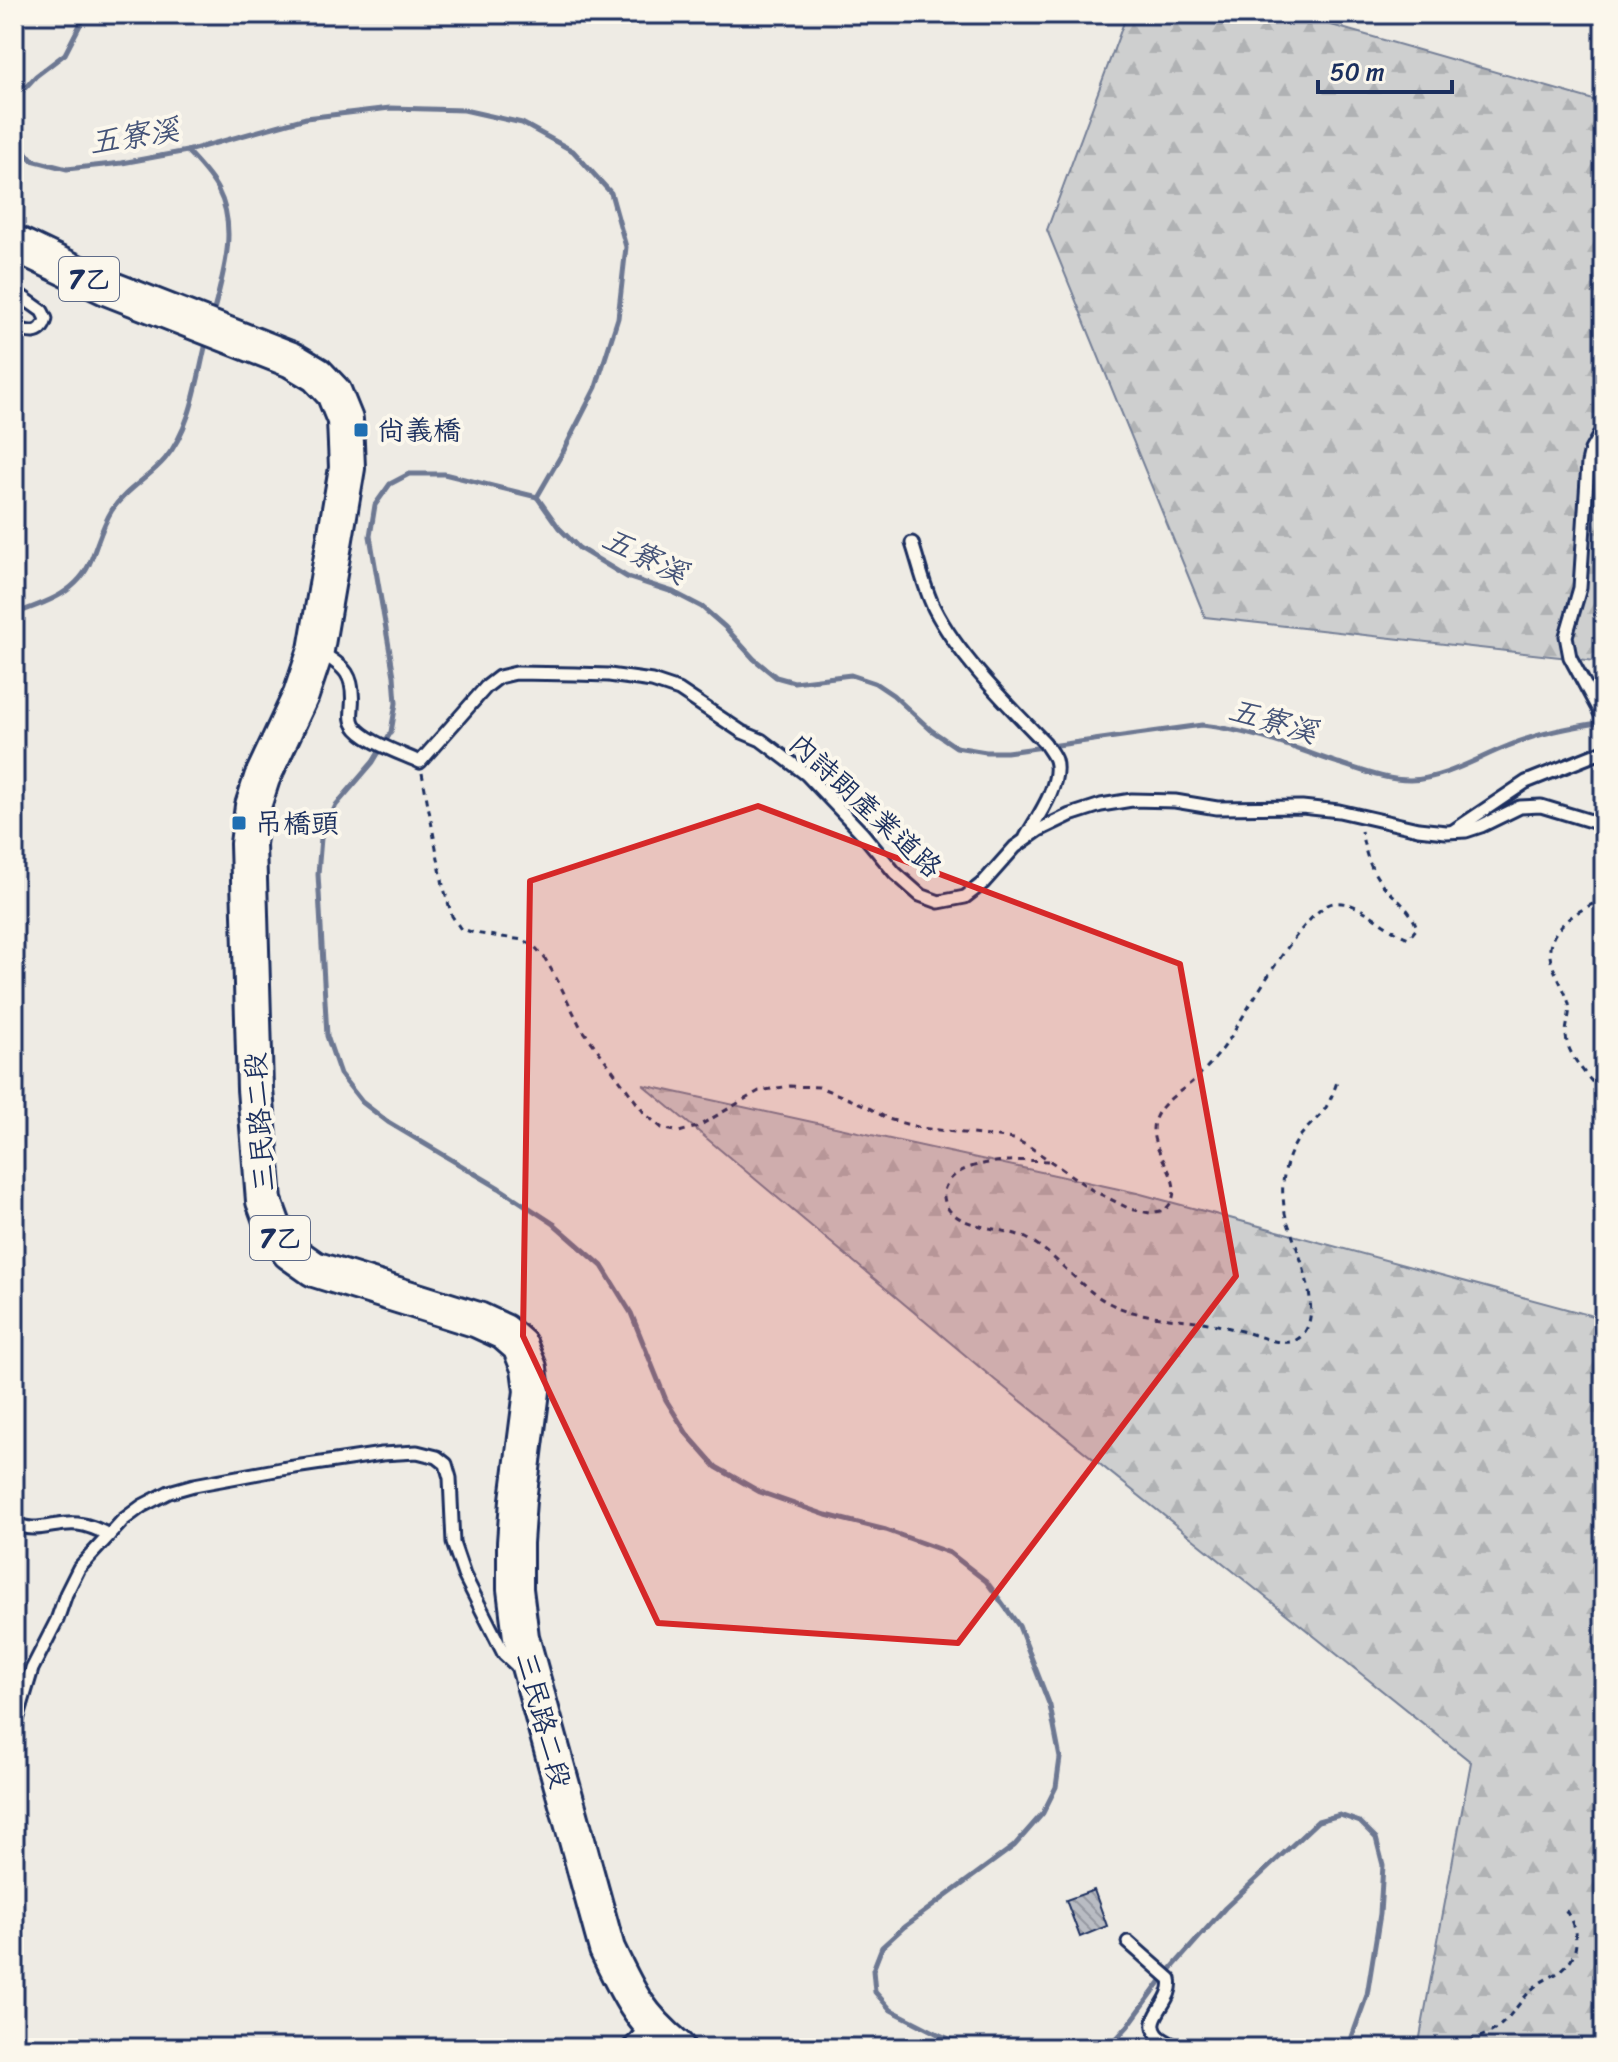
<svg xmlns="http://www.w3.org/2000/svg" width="1618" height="2062" font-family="Sriracha,'LXGW WenKai TC',sans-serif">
<defs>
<pattern id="forest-firs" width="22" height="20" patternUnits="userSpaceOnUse" patternTransform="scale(2)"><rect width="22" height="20" fill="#cecfcf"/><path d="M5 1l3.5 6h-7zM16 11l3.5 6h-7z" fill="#b0b2b4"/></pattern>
<pattern id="building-back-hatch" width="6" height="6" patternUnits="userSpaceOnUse" patternTransform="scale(2)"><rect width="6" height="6" fill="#b9bcc3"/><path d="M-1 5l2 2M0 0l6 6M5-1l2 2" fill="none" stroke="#9699a2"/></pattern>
</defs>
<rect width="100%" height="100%" fill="#eeebe4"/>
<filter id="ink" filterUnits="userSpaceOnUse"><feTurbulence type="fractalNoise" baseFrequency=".0125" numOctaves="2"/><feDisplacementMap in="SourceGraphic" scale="16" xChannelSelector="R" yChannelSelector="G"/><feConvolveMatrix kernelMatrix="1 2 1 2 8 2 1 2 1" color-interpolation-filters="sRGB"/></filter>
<g filter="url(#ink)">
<g fill="url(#forest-firs)" stroke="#747f96" stroke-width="2">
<path d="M1127,14H1293L1604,103V662L1205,617L1047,230Z"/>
<path d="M643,1085L1137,1193L1604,1319V2048H1418L1471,1762L995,1380Z"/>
</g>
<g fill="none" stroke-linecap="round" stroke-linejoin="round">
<g stroke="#6d7892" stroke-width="5">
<path d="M14,100L36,76L65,54L82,21L84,14"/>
<path d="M14,139L32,160L67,169L122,163L187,151L306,118L390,108L464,110L522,123L573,151L611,193L626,247L618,318L596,387L563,452L537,497"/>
<path d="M187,151C198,163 211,176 218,190C239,230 222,277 212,318"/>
<path d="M537,497L444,474H409L390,484L375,505L370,536L394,676L396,703L391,732L373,762L336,805L321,838L318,874L327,1036L340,1074L362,1102L388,1122L499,1188L554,1224L602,1266L631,1313L666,1400L687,1434L716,1467L760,1492L826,1515L886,1530L950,1553L986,1581L1019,1626L1050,1706L1060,1758L1056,1787L1043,1813L1014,1846L904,1927L882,1947L873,1970L875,1992L891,2010L940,2035L971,2048"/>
<path d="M537,497L559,528L579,548L627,577L673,592L702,607L725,627L754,659L776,677L794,682L851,675L875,683L893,695L931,730L956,747L986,752H1007L1202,725C1249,730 1294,748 1338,763C1361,770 1385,780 1410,780C1444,779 1477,758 1508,746C1538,733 1572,727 1604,722"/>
<path d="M14,614C45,603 78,593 91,560C98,543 102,526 112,510C126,489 149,478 165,459C192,427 197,379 207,339"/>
<path d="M1108,2048L1128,2026L1163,1978L1225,1908L1318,1821L1340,1815L1360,1822L1376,1838L1383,1865L1380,1914L1367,1995L1348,2048"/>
</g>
</g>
<path fill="url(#building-back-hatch)" stroke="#1b2f5e" stroke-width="2" d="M1094,1890L1107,1926L1080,1937L1066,1900Z"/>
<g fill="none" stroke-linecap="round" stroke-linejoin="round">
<defs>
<g id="service">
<path d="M14,291L42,311L46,319C41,337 28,333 14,327"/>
<path d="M1604,427L1591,450L1588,463L1580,588L1566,636L1570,657L1604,720"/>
<path d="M912,543C919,564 924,588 934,608C958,656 1008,705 1045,743C1048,749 1053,754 1055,760C1062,783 1037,818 1026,837"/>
<path d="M320,652C345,667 355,675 352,707C352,714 350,719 354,725C363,741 403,754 420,762L486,687L499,677L516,673L575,674L609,675L652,681L679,690L742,732L761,740L806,774L862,833L895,873L920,895L939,902L965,897L983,883L1015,847L1039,830L1070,815L1101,805L1132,800L1175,801L1217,808L1302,807L1339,811L1418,829L1446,832L1466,831L1481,826L1520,807L1541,806L1604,825"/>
<path d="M1453,831L1526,782L1604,751"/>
<path d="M14,1523C35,1535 56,1521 78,1524C89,1525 99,1530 109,1535"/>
<path d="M14,1730L32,1669L57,1620L66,1594L79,1568L123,1520L142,1506L169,1492L194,1485L281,1469L382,1454L417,1452L437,1457L446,1464L450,1478L453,1543L464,1575L504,1654L519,1668"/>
<path d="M1128,1942L1170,1979C1175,2001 1144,2016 1157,2034C1161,2040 1172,2044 1179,2048"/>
<path d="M627,2048L650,2026"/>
</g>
<path id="primary" d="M14,243L108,288L292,360L317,375L334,393L345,420L347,468L316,650L301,695L262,778L253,806L248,844L255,1089L264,1201L275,1231L290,1252L314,1269L478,1320L504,1332L520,1346L529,1368L532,1391L518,1500L515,1543V1589L521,1637L607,1949C628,1993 638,2016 677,2048"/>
</defs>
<use href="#service" stroke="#1b2f5e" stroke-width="17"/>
<use href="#primary" stroke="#1b2f5e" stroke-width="40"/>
<g stroke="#1b2f5e" stroke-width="3" stroke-dasharray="6 6" stroke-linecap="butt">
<path d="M422,773L443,885L452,916L460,928L474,933L523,940L534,946L544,957L559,983L580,1026L645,1114L662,1128L679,1132L697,1127L759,1091L790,1086L819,1087L864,1105L888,1119L921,1128L1014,1139L1030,1147L1092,1190L1130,1209L1150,1213L1165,1210C1167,1207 1171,1204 1172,1200C1183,1174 1144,1147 1155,1119C1162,1101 1181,1092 1194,1080C1208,1067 1220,1054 1230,1038C1246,1012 1305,908 1333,903C1360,899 1383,929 1409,938L1417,928C1410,907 1396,900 1382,884C1369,868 1365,851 1361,831"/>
<path d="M1604,899C1579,909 1540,931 1552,964C1557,978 1565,990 1569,1004C1571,1014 1566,1024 1566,1034C1566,1056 1592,1080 1604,1097"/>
<path d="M1048,1161C1022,1160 952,1157 944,1191C943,1199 946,1208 952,1213C970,1229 1005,1228 1026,1238C1057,1254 1077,1286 1107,1302C1134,1317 1166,1317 1196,1321C1216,1324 1235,1329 1255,1335C1266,1339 1285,1346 1296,1340C1330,1321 1295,1246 1287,1220C1284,1213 1284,1205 1283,1197C1281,1177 1288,1155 1298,1139C1305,1129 1315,1121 1323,1112C1330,1102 1334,1091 1338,1079"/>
<path d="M1458,2048C1468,2040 1480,2038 1491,2032C1507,2023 1518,2004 1530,1991C1538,1983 1546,1979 1556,1974C1582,1957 1580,1933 1565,1909"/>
<path d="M1573,2048C1582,2041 1593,2043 1604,2044"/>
</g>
<use href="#service" stroke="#fbf7ec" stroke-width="11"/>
<use href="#primary" stroke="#fbf7ec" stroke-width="34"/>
</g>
</g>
<path fill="#d62828" fill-opacity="0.2" stroke="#d62828" stroke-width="6" stroke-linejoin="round" d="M758,806L1180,964L1236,1276L958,1643L658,1623L523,1336L530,881Z"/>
<g fill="#1f6fb2" stroke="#fbf7ec" stroke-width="3">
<rect x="353" y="422" width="16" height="16" rx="4"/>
<rect x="231" y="815" width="16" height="16" rx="4"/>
</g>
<g text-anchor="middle" stroke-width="8" stroke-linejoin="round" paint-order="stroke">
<g fill="#fbf7ec" stroke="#5e6b89" stroke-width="2">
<rect x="59" y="257" width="60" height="44" rx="6"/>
<rect x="250" y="1216" width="60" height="44" rx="6"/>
</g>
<g font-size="26" font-weight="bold" fill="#1b2f5e">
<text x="89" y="288">7乙</text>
<text x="280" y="1247">7乙</text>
</g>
<g font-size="28" fill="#1b2f5e" stroke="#fbf7ec" text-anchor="start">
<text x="377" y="440">尚義橋</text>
<text x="255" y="833">吊橋頭</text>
</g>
<g font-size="28" fill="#1b2f5e" stroke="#fbf7ec">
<text transform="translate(866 805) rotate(43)" y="10">內詩朗產業道路</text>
<text transform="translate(259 1122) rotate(-94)" y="10">三民路二段</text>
<text transform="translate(544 1720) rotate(75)" y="10">三民路二段</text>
</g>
<g font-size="30" font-style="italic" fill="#445378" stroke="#fbf7ec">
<text transform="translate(134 136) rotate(-9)" y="10">五寮溪</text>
<text transform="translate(645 556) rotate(26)" y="10">五寮溪</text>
<text transform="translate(1273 721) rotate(16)" y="10">五寮溪</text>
</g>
</g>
<rect width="1618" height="2062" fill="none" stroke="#fbf7ec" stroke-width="48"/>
<rect x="24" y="24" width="1570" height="2014" fill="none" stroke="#1b2f5e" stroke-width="3" filter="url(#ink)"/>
<path d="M1318 80v12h134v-12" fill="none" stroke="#1b2f5e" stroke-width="4"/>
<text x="1330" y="80" font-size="24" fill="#1b2f5e" stroke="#fbf7ec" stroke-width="6" paint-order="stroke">50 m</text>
</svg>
